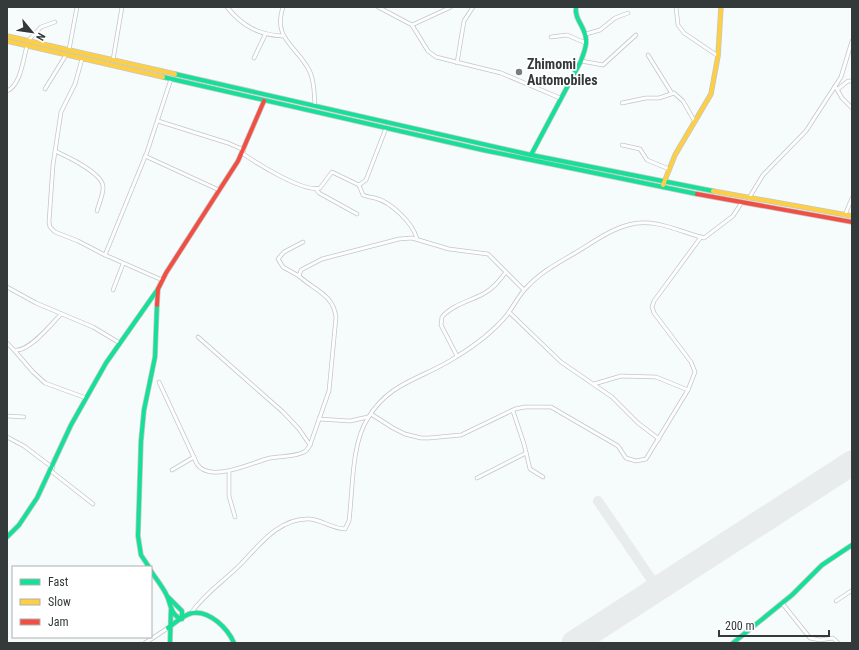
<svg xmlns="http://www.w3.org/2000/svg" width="859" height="650" font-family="'Roboto Condensed',sans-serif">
<rect width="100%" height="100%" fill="#f6fbfc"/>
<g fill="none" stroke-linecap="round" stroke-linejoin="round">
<path stroke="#e8ecec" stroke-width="10" d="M598,501L658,589"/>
<path stroke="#e8ecec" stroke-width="25" d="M574,643L852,463"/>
<defs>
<g id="street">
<path d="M227,7C242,26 259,35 283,36"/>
<path d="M283,7C272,40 298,46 310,72C315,83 314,95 315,106"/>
<path d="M378,7L412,25L451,7"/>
<path d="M676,7L678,25L684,33L718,56"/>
<path d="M412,25L428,51L436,57L501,73L560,98"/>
<path d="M586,34L600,30L615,18L628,13"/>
<path d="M551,37L567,35L586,43"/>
<path d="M28,41L41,27L55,22"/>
<path d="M69,50L77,7"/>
<path d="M648,55L671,92"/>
<path d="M254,58L265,35"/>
<path d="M82,59L75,84L61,112L53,165L49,222L50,227L55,232L78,241L105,255"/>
<path d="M113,60L122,7"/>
<path d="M581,61L603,65L636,35"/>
<path d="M457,63L464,21L473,7"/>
<path d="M835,86L842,98L852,108"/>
<path d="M45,89L66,55"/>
<path d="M838,89L848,81H852"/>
<path d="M7,91C21,85 23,59 27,46"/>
<path d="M622,103L646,98H659L674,93L683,101L695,122"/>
<path d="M158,121L228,143L244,150"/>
<path d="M622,145L640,149L647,160L669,169"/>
<path d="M55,151C66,156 102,173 103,186C104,193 99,203 97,211"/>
<path d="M242,153C256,163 304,193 320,188L332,172L359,185L366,180L386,128"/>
<path d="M145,156L219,190"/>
<path d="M359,185L363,195C367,197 371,197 375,198C391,202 413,223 417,239"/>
<path d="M316,189L319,193L357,214"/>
<path d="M749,198L763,175L806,131L841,77L852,41"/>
<path d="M845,215L852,198"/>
<path d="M299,276L283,267L278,259L284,252L303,242"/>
<path d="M162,280L105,255L147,152L171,79"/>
<path d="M7,287L36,303L93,327L118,342"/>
<path d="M113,290L123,264"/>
<path d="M509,312L561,362L612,397L638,423L659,439"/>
<path d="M198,337L283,412L299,429L310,445"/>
<path d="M7,343L14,350C28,353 52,324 61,314"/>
<path d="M14,350L33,372L45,383L86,398"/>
<path d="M457,356L441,325L442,317C452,305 470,301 483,294C493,289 499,281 506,272"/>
<path d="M159,382L197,464C210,484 253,462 270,458C280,456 295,457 304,452C307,451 308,448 310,445L329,391L336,317C333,294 314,290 299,276L301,270L322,259L399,239L412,238L449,249L488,254L524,290"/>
<path d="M594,384L621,376L656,377L688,390"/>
<path d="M513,411L524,444L530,469L543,477"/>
<path d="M371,414L393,428L405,434L421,438H429L461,435L515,409L525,407H551L618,446L626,458L636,461L646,459L688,390L695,372L691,362L654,313L652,307L654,301L701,237"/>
<path d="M7,416L24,417"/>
<path d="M319,419L350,421L368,417"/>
<path d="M7,437L24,446L53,468"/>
<path d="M172,470L194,457"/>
<path d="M51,471L93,504"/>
<path d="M229,471V496L235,517"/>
<path d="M477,478L526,453"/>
<path d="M836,601L851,591L852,592"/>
<path d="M782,603L810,638L820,640L833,638L838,643"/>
<path d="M191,613C207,591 223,582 241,564C259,545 280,517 310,519C322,520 333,529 345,529L349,521C353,490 351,444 368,418C390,381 423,379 456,357C474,346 493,332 507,315C514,306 519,294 528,286C541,272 558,263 575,253C592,243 609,230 628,225C654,217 680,232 704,238L733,216L742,202"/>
<path d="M145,643L168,628"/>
</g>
<g id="fast">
<path d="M175,74L531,155L713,191"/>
<path d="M163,77L483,150L697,194"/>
<path d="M531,155L581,61C583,54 587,47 586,40C586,27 574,20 576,7"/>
<path d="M7,537L19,525L37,498L71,425L106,363L158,289"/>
<path d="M149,567L141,555L138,536L141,441L144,410L155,357L157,305"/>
<path d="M151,571C156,579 163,587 167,596C171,605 171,616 182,619V611L167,596"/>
<path d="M168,628C175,623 183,615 192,613C210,610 228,629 234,643"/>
<path d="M170,643L171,610"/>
<path d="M733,643L792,595L822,565L852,545"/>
</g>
<g id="slow">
<path d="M7,36L175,74"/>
<path d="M7,41L163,77"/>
<path d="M663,185L675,155L711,94L718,56L721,7"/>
<path d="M713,191L852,216"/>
</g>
<g id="jam">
<path d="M697,194L852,222"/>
<path d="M157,305L158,289L166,273L238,161L264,101"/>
</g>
</defs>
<use href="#street" stroke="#c3c7c8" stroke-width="4.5"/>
<use href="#fast" stroke="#c3c7c8" stroke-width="5.5"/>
<use href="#slow" stroke="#c3c7c8" stroke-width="5.5"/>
<use href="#jam" stroke="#c3c7c8" stroke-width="5.5"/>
<use href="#street" stroke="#fefeff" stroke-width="3"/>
<use href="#fast" stroke="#16e098" stroke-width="4"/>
<use href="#slow" stroke="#ffcf43" stroke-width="4"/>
<use href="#jam" stroke="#f24e42" stroke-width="4"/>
</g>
<circle fill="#787d7e" stroke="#fff" stroke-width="1.5" cx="519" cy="72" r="4"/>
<g text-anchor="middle" stroke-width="3.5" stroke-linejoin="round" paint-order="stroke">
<g font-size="14" font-weight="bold" fill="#34393a" stroke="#fff" text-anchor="start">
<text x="527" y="69">Zhimomi<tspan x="527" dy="16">Automobiles</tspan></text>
</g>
</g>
<rect width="859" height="650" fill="none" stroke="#34393a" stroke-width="16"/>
<rect x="12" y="566" width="140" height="72" fill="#ffffff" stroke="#aeb0b0"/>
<rect x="20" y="579" width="20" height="6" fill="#16e098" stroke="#aeb0b0"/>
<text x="48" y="586" font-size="12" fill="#34393a">Fast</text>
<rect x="20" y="599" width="20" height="6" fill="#ffcf43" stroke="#aeb0b0"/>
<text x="48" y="606" font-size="12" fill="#34393a">Slow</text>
<rect x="20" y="619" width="20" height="6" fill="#f24e42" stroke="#aeb0b0"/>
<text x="48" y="626" font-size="12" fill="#34393a">Jam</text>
<g transform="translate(32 32) rotate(119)" stroke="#ffffff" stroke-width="3" paint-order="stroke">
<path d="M0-3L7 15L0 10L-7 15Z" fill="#34393a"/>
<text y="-6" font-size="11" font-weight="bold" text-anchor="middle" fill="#34393a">N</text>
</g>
<path d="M719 630v6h110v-6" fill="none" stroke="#34393a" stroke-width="2"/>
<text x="725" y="630" font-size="12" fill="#34393a" stroke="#ffffff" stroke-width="3" paint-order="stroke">200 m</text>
</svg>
